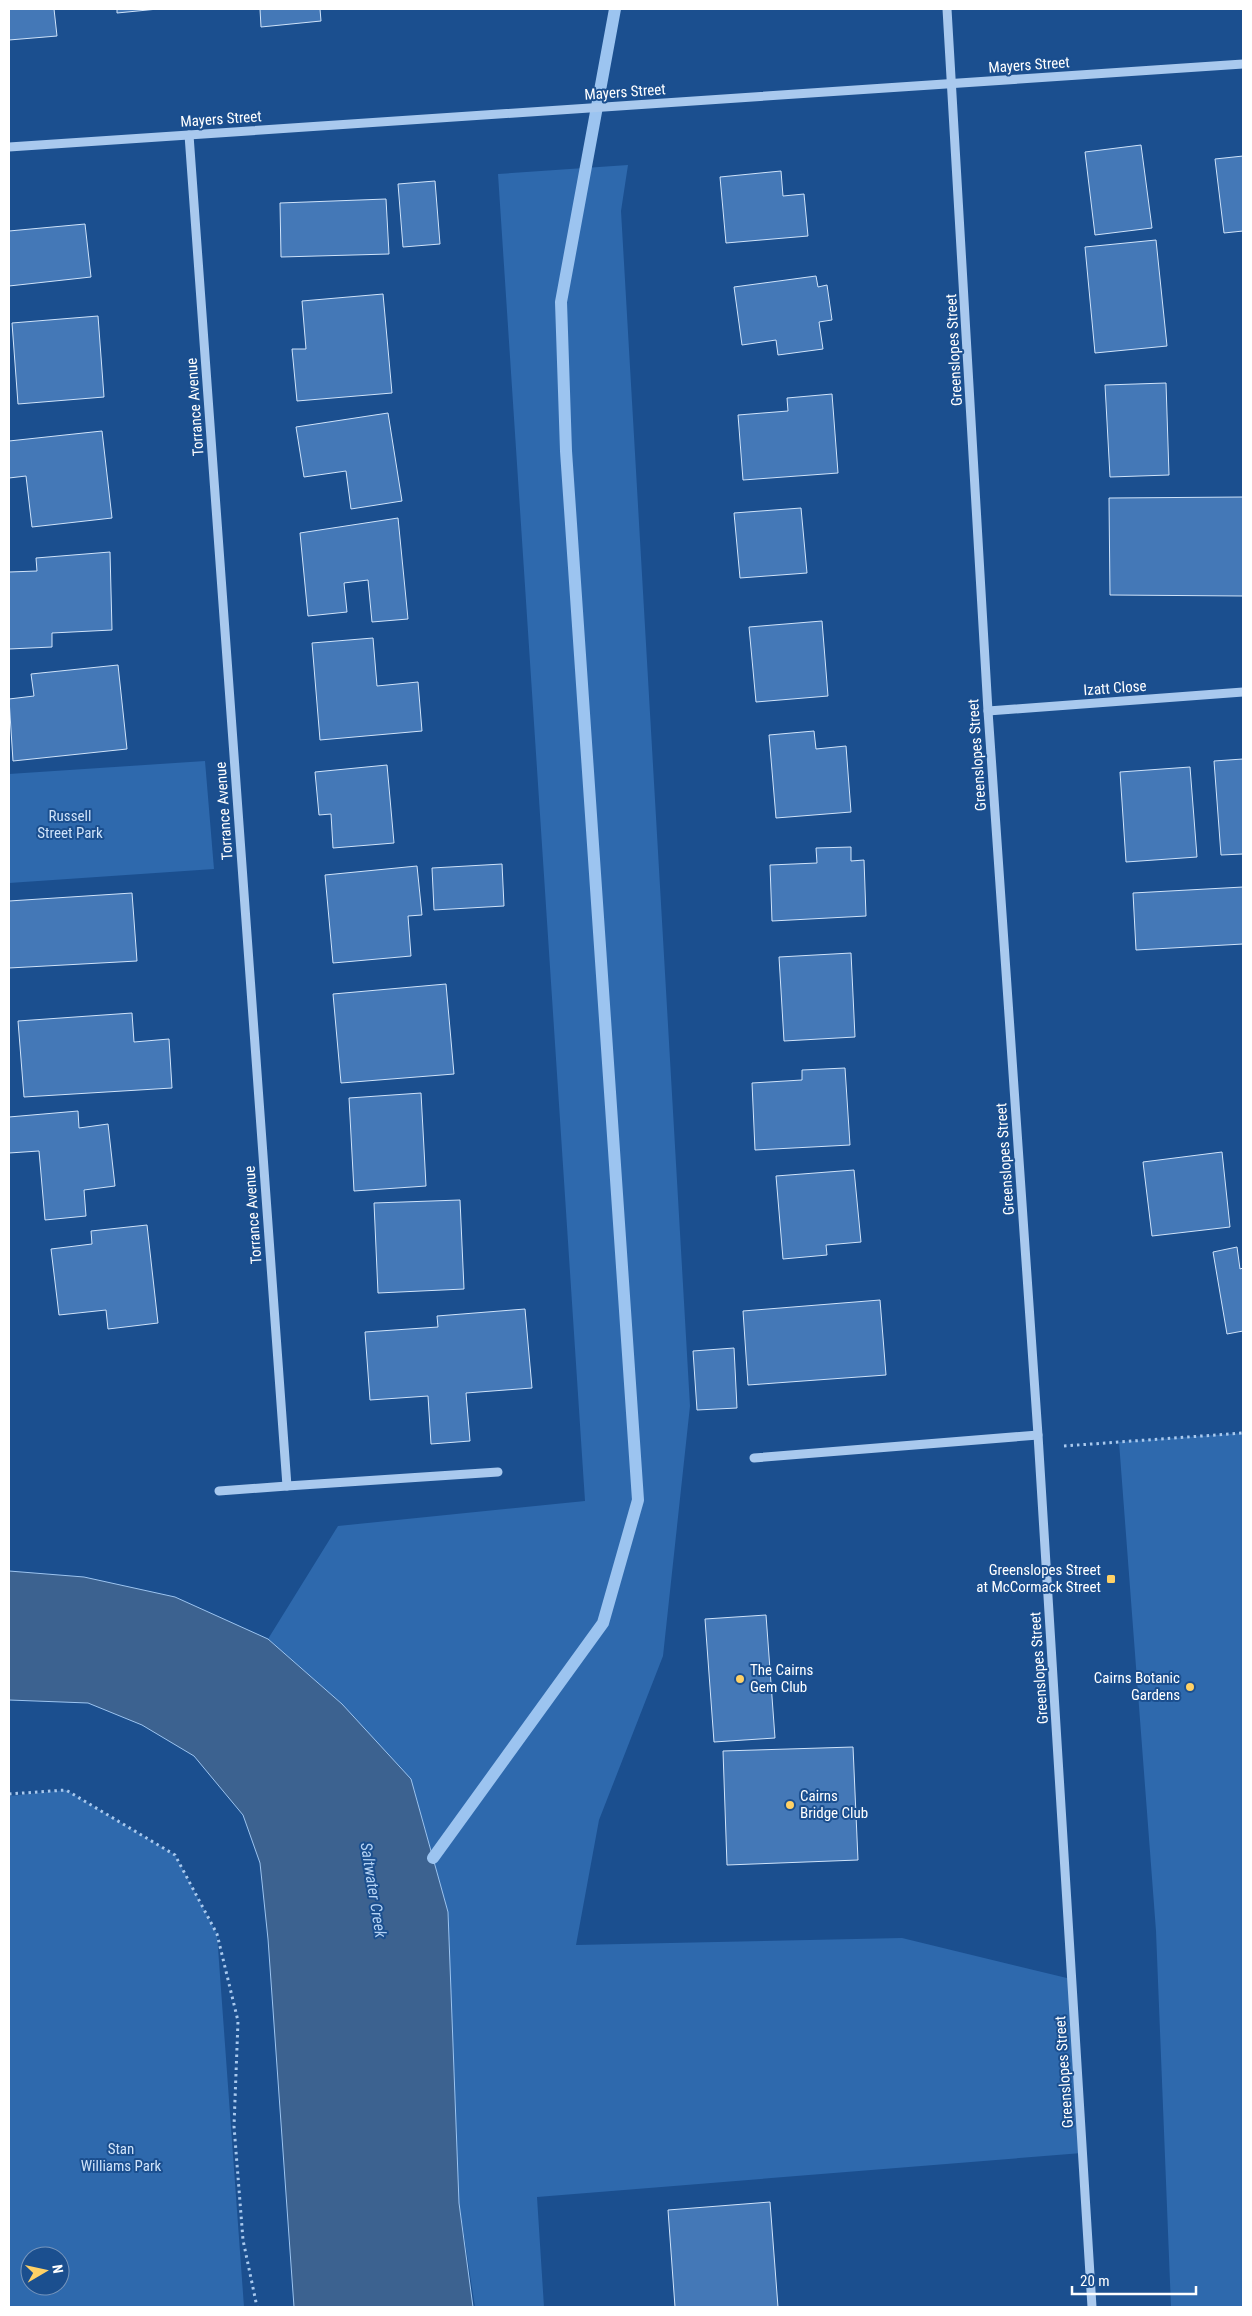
<svg xmlns="http://www.w3.org/2000/svg" width="1252" height="2316" font-family="'Roboto Condensed',sans-serif">
<rect width="100%" height="100%" fill="#1b4f8f"/>
<g fill="#2e69ad" fill-rule="evenodd">
<path d="M628,165L621,211L690,1406L663,1656L599,1820L576,1945L902,1938L1071,1979L1082,2153L537,2197L544,2307H475L459,2203L448,1912L414,1789L342,1704L268,1639L338,1526L585,1501L498,174Z"/>
<path d="M205,761L214,869L9,883V774Z"/>
<path d="M1243,1433V2307H1171L1156,1931L1119,1442Z"/>
<path d="M66,1790L175,1855L217,1934L244,2307H9V1796ZM30,2256H60V2286H30Z"/>
</g>
<path fill="#3c6290" stroke="#9cc4f0" d="M9,1571L84,1577L175,1597L268,1639L342,1704L411,1779L448,1912L459,2203L473,2307H294L268,1939L260,1863L243,1815L194,1756L142,1725L88,1703L9,1700Z"/>
<g fill="none" stroke-linecap="round" stroke-linejoin="round">
<path stroke="#9cc4f0" stroke-width="12" d="M433,1858L603,1623L638,1500L566,451L561,302L615,9"/>
</g>
<g fill="#4478b7" stroke="#cfe3fa">
<path d="M9,9H54L57,36L9,40Z"/>
<path d="M117,9H158L117,13Z"/>
<path d="M260,9H320L321,21L261,27Z"/>
<path d="M1141,145L1152,228L1095,235L1085,152Z"/>
<path d="M1243,156V231L1224,233L1215,159Z"/>
<path d="M781,171L783,196L804,194L808,236L726,243L720,177Z"/>
<path d="M435,181L440,244L403,247L398,184Z"/>
<path d="M386,199L389,254L281,257L280,203Z"/>
<path d="M85,224L91,277L9,286V231Z"/>
<path d="M1156,240L1167,346L1095,353L1085,247Z"/>
<path d="M816,276L818,287L827,285L832,320L819,322L823,349L778,355L776,340L742,345L734,287Z"/>
<path d="M383,294L392,393L297,401L292,349H306L302,301Z"/>
<path d="M98,316L104,397L18,404L12,323Z"/>
<path d="M1166,383L1169,475L1110,477L1105,385Z"/>
<path d="M832,394L838,473L743,480L738,415L788,411L787,398Z"/>
<path d="M388,413L402,501L351,509L346,471L304,477L296,427Z"/>
<path d="M102,431L112,518L32,527L26,476L9,478V441Z"/>
<path d="M1243,497V596L1110,595L1109,498Z"/>
<path d="M801,508L807,573L740,578L734,513Z"/>
<path d="M398,518L408,619L372,622L368,580L344,583L347,612L308,616L300,533Z"/>
<path d="M110,552L112,630L52,633V647L9,649V572L37,571L36,558Z"/>
<path d="M822,621L828,696L756,702L749,627Z"/>
<path d="M373,638L377,686L418,682L422,731L320,740L312,643Z"/>
<path d="M118,665L127,749L13,761L9,699L34,696L31,674Z"/>
<path d="M814,731L816,749L846,746L851,812L776,818L769,735Z"/>
<path d="M1243,759V854L1221,855L1214,761Z"/>
<path d="M387,765L394,843L333,848L331,814L319,815L315,772Z"/>
<path d="M1190,767L1197,857L1126,862L1120,772Z"/>
<path d="M851,847V861L864,860L866,916L772,921L770,865L817,863L816,848Z"/>
<path d="M502,864L504,906L434,910L432,868Z"/>
<path d="M417,866L422,915L408,916L411,956L333,963L325,875Z"/>
<path d="M1243,887V944L1136,950L1133,893Z"/>
<path d="M132,893L137,961L9,968V901Z"/>
<path d="M851,953L855,1037L784,1041L779,957Z"/>
<path d="M446,984L454,1074L341,1083L333,994Z"/>
<path d="M132,1013L134,1042L169,1039L172,1088L24,1097L18,1021Z"/>
<path d="M845,1068L850,1145L755,1150L752,1083L802,1080V1070Z"/>
<path d="M421,1093L426,1186L354,1191L349,1098Z"/>
<path d="M78,1111L79,1128L108,1124L115,1186L84,1190L86,1216L45,1220L39,1151L9,1153V1117Z"/>
<path d="M1222,1152L1230,1227L1152,1236L1143,1162Z"/>
<path d="M854,1170L861,1242L826,1245L827,1255L783,1259L776,1176Z"/>
<path d="M460,1200L464,1289L378,1293L374,1203Z"/>
<path d="M147,1225L158,1323L108,1329L106,1310L59,1315L51,1249L92,1244L91,1231Z"/>
<path d="M1237,1247L1240,1269L1243,1268V1331L1227,1334L1213,1252Z"/>
<path d="M880,1300L886,1375L748,1385L743,1311Z"/>
<path d="M525,1309L532,1388L466,1393L470,1441L431,1444L428,1396L370,1400L365,1332L438,1327L437,1316Z"/>
<path d="M734,1348L737,1408L697,1410L693,1351Z"/>
<path d="M766,1615L775,1738L714,1742L705,1619Z"/>
<path d="M853,1747L858,1860L727,1865L723,1751Z"/>
<path d="M770,2202L778,2307H675L668,2210Z"/>
</g>
<g fill="none" stroke-linecap="round" stroke-linejoin="round">
<g stroke="#a9c9ee" stroke-width="3" stroke-dasharray="2.5 4" stroke-linecap="butt">
<path d="M1064,1446L1243,1433"/>
<path d="M9,1794L66,1790L175,1855L217,1934L238,2021L234,2126L243,2240L257,2307"/>
</g>
<g stroke="#a9c9ee" stroke-width="9">
<path d="M947,9L988,711L1038,1435L1092,2307"/>
<path d="M189,135L287,1486L498,1472"/>
<path d="M9,147L1243,64"/>
<path d="M988,711L1243,692"/>
<path d="M754,1458L1038,1435"/>
<path d="M219,1491L287,1486"/>
</g>
</g>
<g fill="#ffd166" stroke="#1b4f8f" stroke-width="2">
<rect x="1106" y="1574" width="10" height="10" rx="2.5"/>
<circle cx="740" cy="1679" r="5"/>
<circle cx="1190" cy="1687" r="5"/>
<circle cx="790" cy="1805" r="5"/>
</g>
<g text-anchor="middle" stroke-width="4" stroke-linejoin="round" paint-order="stroke">
<g font-size="15" fill="#fff" stroke="#1b4f8f">
<text transform="translate(1029 65) rotate(-4)" y="5">Mayers Street</text>
<text transform="translate(625 92) rotate(-4)" y="5">Mayers Street</text>
<text transform="translate(221 119) rotate(-4)" y="5">Mayers Street</text>
<text transform="translate(954 350) rotate(-93)" y="5">Greenslopes Street</text>
<text transform="translate(195 407) rotate(-94)" y="5">Torrance Avenue</text>
<text transform="translate(1115 688) rotate(-4)" y="5">Izatt Close</text>
<text transform="translate(977 755) rotate(-94)" y="5">Greenslopes Street</text>
<text transform="translate(224 811) rotate(-94)" y="5">Torrance Avenue</text>
<text transform="translate(1005 1159) rotate(-94)" y="5">Greenslopes Street</text>
<text transform="translate(253 1215) rotate(-94)" y="5">Torrance Avenue</text>
<text transform="translate(1039 1668) rotate(-94)" y="5">Greenslopes Street</text>
<text transform="translate(1064 2072) rotate(-94)" y="5">Greenslopes Street</text>
</g>
<g font-size="15" fill="#cfe3fa" stroke="#1b4f8f">
<text x="70" y="821">Russell<tspan x="70" dy="17">Street Park</tspan></text>
<text x="121" y="2154">Stan<tspan x="121" dy="17">Williams Park</tspan></text>
</g>
<g font-size="15" fill="#fff" stroke="#1b4f8f" text-anchor="end">
<text x="1101" y="1575">Greenslopes Street<tspan x="1101" dy="17">at McCormack Street</tspan></text>
<text x="750" y="1675" text-anchor="start">The Cairns<tspan x="750" dy="17">Gem Club</tspan></text>
<text x="1180" y="1683">Cairns Botanic<tspan x="1180" dy="17">Gardens</tspan></text>
<text x="800" y="1801" text-anchor="start">Cairns<tspan x="800" dy="17">Bridge Club</tspan></text>
</g>
<g font-size="16" font-style="italic" fill="#b5d3f5" stroke="#1b4f8f">
<text transform="translate(374 1890) rotate(81)" y="6">Saltwater Creek</text>
</g>
</g>
<rect width="1252" height="2316" fill="none" stroke="#ffffff" stroke-width="20"/>
<g transform="translate(45 2271) rotate(81)"><circle r="24" fill="#1b4f8f" stroke="#7695bc"/>
<path d="M0-4L9 19L0 12L-9 19Z" fill="#ffd166"/>
<text y="-8" font-size="14" font-weight="bold" text-anchor="middle" fill="#ffffff">N</text>
</g>
<path d="M1072 2286v8h124v-8" fill="none" stroke="#ffffff" stroke-width="2.5"/>
<text x="1080" y="2286" font-size="15" fill="#ffffff" stroke="#1b4f8f" stroke-width="4" paint-order="stroke">20 m</text>
</svg>
